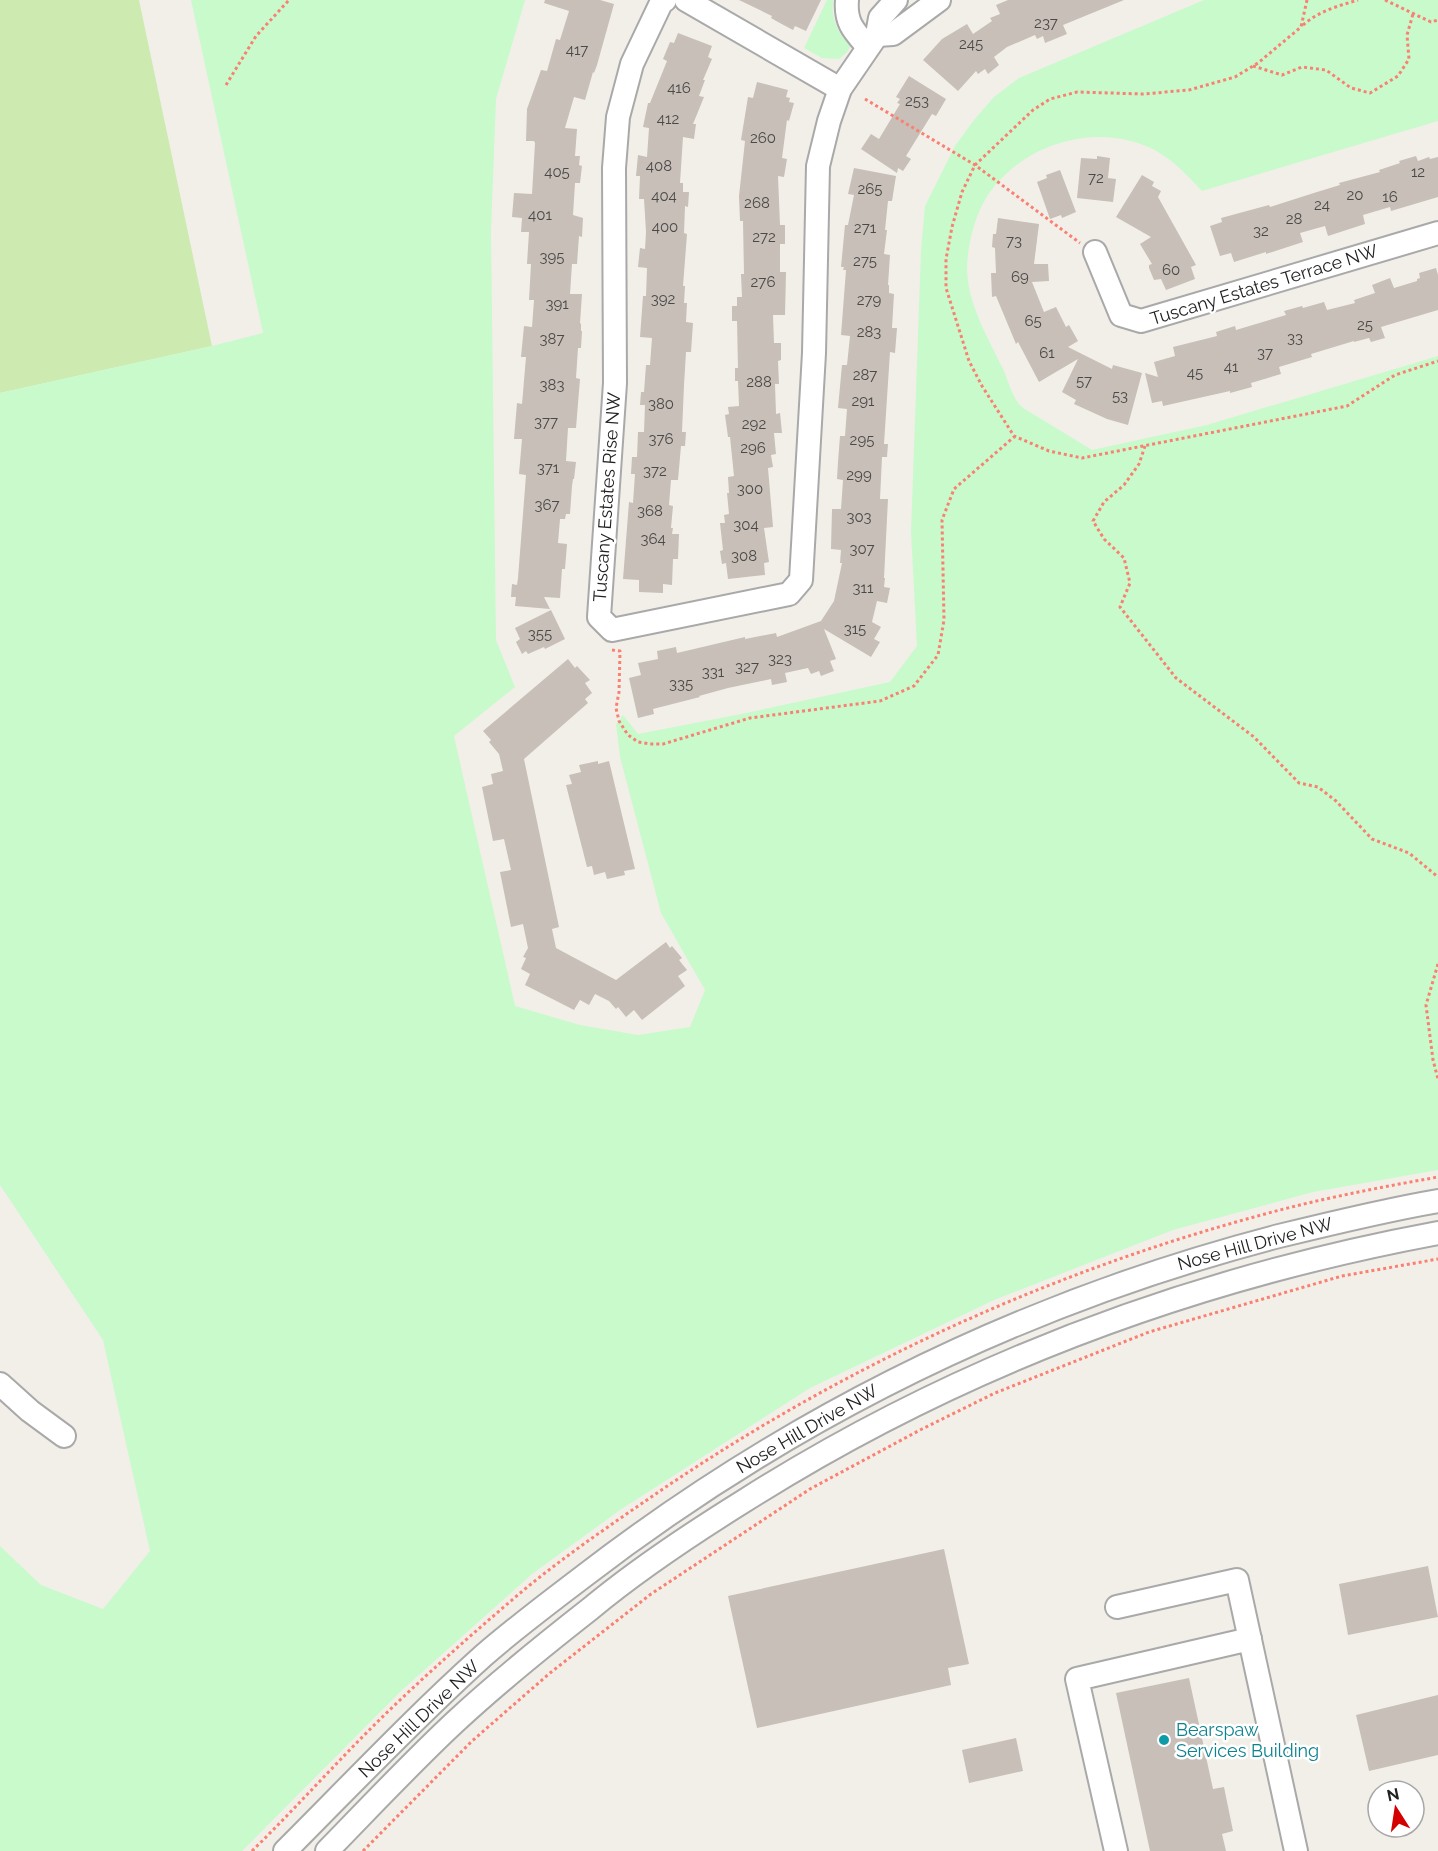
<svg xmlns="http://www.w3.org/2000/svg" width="1438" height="1851" font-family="Raleway,sans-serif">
<rect width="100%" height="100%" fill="#f2efe9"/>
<path fill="#cdebb0" d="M0,0H139L212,346L0,393Z"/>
<g fill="#c8facc">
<path d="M191,0H525L496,99L491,231L496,640L515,687L454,736L515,1006L580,1025L638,1035L690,1027L705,990L661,913L620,757L616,724L623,715L638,734L746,713L890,682L917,646L911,532L921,250L925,206L955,146L974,120L994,97L1019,78L1204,0H1438V121L1202,191C1189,177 1175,162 1158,152C1101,120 1024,142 988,195C977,211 970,236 968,255C962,296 987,335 1004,371C1008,381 1012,395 1019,404C1023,409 1032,413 1038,417C1056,428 1074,439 1092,450L1207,425L1438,356V1170L1313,1192L1173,1230L994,1300L810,1388L620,1510L532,1574L402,1690L242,1851H0V1546L41,1585L103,1609L150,1551L103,1340L0,1185V393L212,346L263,333Z"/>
<path d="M827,0H833C831,18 837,34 851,46L847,52L839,59L822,58L804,48Z"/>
</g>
<g fill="#c7bfb8">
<path d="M545,0H600L614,4L597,65L594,73L593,72L585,100L574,97L565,128L577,129L575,156H580L579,165L582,166L580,183H575L573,215L583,218L582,237L579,236L577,264H572L570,294H582L580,323L581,324V331H582L581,348H578L576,378L580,379L576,428H568L566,461L576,462L574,479H573L572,486L570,514H566L565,519H560L558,543L567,544L565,569H562L560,598L544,597L550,609L515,606L516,597H511L512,584L517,585L518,578L526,475L519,474L522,439H514L517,403L522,404L526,357H521L524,326L532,327L534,300H529L531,264H527L529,232H521L522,218L512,217L514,193L532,194L535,143L534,141H526L527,109L541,70L547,71L556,39L560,40L569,11L544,3Z"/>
<path d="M739,0H821L806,31L795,26L793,30L778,22L771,18L772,16Z"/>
<path d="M1008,0H1124L1063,25L1067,34L1045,43L1043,36L1037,39L1035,35L1007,47L994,57L999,65L988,74L985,69L978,74L976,71L958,91L923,60L942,39L967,24L973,34L992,21L990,18L1000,14L996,5Z"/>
<path d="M678,33L712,46L708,57L712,59L703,80H705L699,96L704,97L693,124H696L694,139L683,137L680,183H683V192H689L688,207L685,206L684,233L687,234L683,286H685L684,303H687L686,322L693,323L691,352H686L684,385L682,432H686L685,446H681L678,480H671L669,505L673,506L671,528H673L672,534H679L678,559H673L672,585L663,584V593L639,592V580L623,579L629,502L633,503L635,474H631L632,457H637L638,432H644L645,405H640L641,392H644L646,365H650L652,338L640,337L643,296H646L647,268L638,267L640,248L645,249L646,232L644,199H639L640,176H636L638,155L647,157L649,128L643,127L648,103H650L667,61L663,59L670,42L674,43Z"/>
<path d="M909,76L946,99L936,116L932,114L906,156L911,159L903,171L898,168L897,173L861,149L871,134L879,139L900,104L897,103L900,99L896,97Z"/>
<path d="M757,82L788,90L786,97L790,98L789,102L794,103L789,121L787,120L782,158L787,159L784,177L778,176L780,225H785V244H780V272H786L785,315H773L774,343H781V360L778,361L779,384H775L776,414L780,413L782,433H774L776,454L771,455L773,467L768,468L773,527L764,528L769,562L764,563L765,575L728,579L726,563L722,564L720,551L723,550L720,523H725L724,515L729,514L727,493H729L728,477L734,476L730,437H728L725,415L729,414L728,407L739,406L738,381H735V368H738L737,321H732V306H737V297H742L741,274H744L743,221H740L739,196L745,141L741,140L748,97L753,98Z"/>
<path d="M1097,156L1110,158L1108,178L1116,179L1113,202L1077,198L1081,158L1097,159Z"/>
<path d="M1416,156L1418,161L1429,157L1430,159L1438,157V197L1391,211L1390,207L1363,215L1365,224L1328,236L1325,226L1300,233L1303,242L1266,254V252L1234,262L1231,253L1220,256L1210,226L1222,222L1221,218L1269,205L1270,207L1317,192L1340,185L1339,183L1380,172L1379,170L1400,163L1399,161Z"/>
<path d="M854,168L896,176L892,201H888L885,230H887L884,254L890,255L888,285H889V293L894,294L892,328H897L895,353L890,352L884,444H888L887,457H882L880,499H888L884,578H885L884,587L890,588L887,603L877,601L872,622L881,627L874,639L880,642L871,657L824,629L836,659L830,661L834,671L821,676L819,671L811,674L808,668L785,673L787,682L772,685L771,679L728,688L699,696L700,697L653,709L654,714L638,718L629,678L641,675L638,663L658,659L657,651L676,647L677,653L745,637V639L776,633L777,637L821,621L834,601L842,563H840L841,550L831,549L832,509H841L843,480L837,479L838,462L840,436H845L847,409L838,408L842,365H847L850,336L841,335L846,270H843L844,267H841L845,225H848L854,195L848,194Z"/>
<path d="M1060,170L1076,212L1062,218L1061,215L1050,219L1037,182L1047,178L1046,175Z"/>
<path d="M1142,175L1154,182L1152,186L1161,191L1158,197L1196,265L1191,267L1195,279L1166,290L1161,279L1154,280L1149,268V265L1152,264L1140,244L1151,237L1116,217Z"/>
<path d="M998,218L1039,224L1034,264H1048L1049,281L1032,282L1044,312L1056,307L1066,327L1069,325L1078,341L1068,347L1112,369L1113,365L1142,373L1128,425L1107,419L1074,404L1076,400L1062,392L1078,359L1039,382L1018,342L1016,344L996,296L992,297L991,273H996L995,248L992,247L993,234H996Z"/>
<path d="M1436,268L1438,275V310L1381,327L1385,338L1371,342L1369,338L1354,342V341L1311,354L1312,357L1279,367L1281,374L1251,383L1252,387L1230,393V391L1163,406L1162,401L1152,403L1145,373L1158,377L1154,362L1175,356L1173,347L1217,336L1216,332L1235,326L1236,330L1286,315L1284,311L1302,306L1303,308L1324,302L1327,310L1355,303L1354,300L1375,293L1372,285L1390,278L1394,288L1417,281V279L1420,278L1419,273Z"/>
<path d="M551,610L565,639L545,649L544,647L528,654L526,651L522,654L516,642L520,639L515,628Z"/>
<path d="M568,659L575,668L577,666L590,680L585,683L592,693L585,699L588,703L524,759L559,927L552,929L556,948L616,980L666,942L670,948L672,946L682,958L679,960L687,970L678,976L685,986L642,1020L634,1010L626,1017L618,1007L616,1009L609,1001L595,994L589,1005L580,1000L574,1010L525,985L530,974L521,969L526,958L523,957L528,948L523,924L511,927L500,872L511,870L504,839L493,841L482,787L493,784L491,774L503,771L499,754L489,742L491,740L483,731Z"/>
<path d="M598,761V764L609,761L635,869L624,871L625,875L607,879L605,872L594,875L592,866L587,867L566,785L572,784L569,775L581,772L579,765Z"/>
<path d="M944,1549L969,1664L948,1668L951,1685L757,1728L728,1596Z"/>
<path d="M1428,1566L1438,1617L1348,1635L1339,1584Z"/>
<path d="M1189,1678L1213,1789L1224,1787L1233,1831L1222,1834L1226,1851H1150L1116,1693Z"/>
<path d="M1438,1695V1755L1369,1771L1356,1715Z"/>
<path d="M1016,1738L1023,1771L969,1783L962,1750Z"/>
</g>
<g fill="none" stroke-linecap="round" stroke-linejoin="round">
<defs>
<g id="minor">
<path d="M665,0L662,1L632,64L618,117L614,168L615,383L599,617L612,630L789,594L801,580L814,353L818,166L829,121L840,89L877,35L880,18L896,0"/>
<path d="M686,0L840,89"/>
<path d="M847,0C845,23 854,31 868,47"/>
<path d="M877,35L893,34L939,0"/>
<path d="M1095,252L1121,315L1141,321L1438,233"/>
<path d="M0,1384L30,1411L64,1436"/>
<path d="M1117,1607L1237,1580L1296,1851"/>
<path d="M285,1851C350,1786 414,1718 483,1656C515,1628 550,1602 584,1576C792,1416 1025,1302 1279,1236C1332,1223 1385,1210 1438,1201"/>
<path d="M327,1851C369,1808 411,1763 455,1722C498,1682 544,1645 590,1609C638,1569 691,1534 744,1501C957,1366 1191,1279 1438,1233"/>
<path d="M1116,1851L1077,1679L1250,1639"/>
</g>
</defs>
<use href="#minor" stroke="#a9a9a9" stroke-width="26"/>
<g stroke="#fa8072" stroke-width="3" stroke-dasharray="3 3" stroke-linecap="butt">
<path d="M1307,0L1301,27L1258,63L1235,77L1189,90L1143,94L1077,92L1050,99L1033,110L975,165L962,192L952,227L946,259V288L969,361L982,386L1014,436L1049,451L1082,458L1347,406L1395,375L1438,361"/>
<path d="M1385,0L1431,22L1438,20"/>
<path d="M1303,25C1319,11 1338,6 1358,0"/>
<path d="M1253,66L1282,75L1302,67L1326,70L1351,88L1370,93L1398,76L1409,59L1407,35L1413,14"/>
<path d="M226,85L256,36L289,0"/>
<path d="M865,99L975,165L1080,243"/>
<path d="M1145,446L1139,464L1124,485L1104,502L1093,521L1104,539L1124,558L1130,583L1120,607L1176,678L1254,737L1299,783L1318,787L1336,801L1372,839L1409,853L1438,877"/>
<path d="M612,650L620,651L619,692L616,708L619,721L628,735L638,742L650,744H663L750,718L880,701L914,686L938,655L944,620L942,520L954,489L1014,437"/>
<path d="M1438,964L1426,1005L1433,1060L1438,1079"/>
<path d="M252,1851C302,1802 348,1749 399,1701C438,1664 478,1629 519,1594C563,1557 612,1524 660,1491C841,1368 1042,1275 1254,1217C1314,1200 1376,1188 1438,1177"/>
<path d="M363,1851L472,1741L550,1673L651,1594L810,1489L922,1429L995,1393L1149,1332L1342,1276L1438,1259"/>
</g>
<use href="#minor" stroke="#fff" stroke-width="22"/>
</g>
<circle fill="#0f9aa8" stroke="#fff" stroke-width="2" cx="1164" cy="1740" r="6"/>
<g text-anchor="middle" stroke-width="5" stroke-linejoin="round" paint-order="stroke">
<g font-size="15" fill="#4b4948">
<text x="1046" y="28">237</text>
<text x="971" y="49">245</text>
<text x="577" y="55">417</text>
<text x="679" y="93">416</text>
<text x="917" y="106">253</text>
<text x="668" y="124">412</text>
<text x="763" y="143">260</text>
<text x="659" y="171">408</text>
<text x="557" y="177">405</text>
<text x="1418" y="177">12</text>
<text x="1096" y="183">72</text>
<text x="870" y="194">265</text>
<text x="1355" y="200">20</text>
<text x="664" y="201">404</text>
<text x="1390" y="202">16</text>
<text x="757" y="208">268</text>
<text x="1322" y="210">24</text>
<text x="540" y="220">401</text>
<text x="1294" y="224">28</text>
<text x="665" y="232">400</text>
<text x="865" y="233">271</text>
<text x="1261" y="236">32</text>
<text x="764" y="242">272</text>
<text x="1014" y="246">73</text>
<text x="552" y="262">395</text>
<text x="865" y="266">275</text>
<text x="1171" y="275">60</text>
<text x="1020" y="282">69</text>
<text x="763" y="287">276</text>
<text x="663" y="304">392</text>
<text x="869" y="305">279</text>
<text x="557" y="309">391</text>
<text x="1033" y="326">65</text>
<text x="1365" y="330">25</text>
<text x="869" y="337">283</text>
<text x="1295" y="343">33</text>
<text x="552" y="344">387</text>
<text x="1047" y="358">61</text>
<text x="1265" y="358">37</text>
<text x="1231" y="372">41</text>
<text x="1195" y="378">45</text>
<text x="865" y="380">287</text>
<text x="1084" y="386">57</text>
<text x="759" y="387">288</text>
<text x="552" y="390">383</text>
<text x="1120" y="401">53</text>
<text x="863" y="406">291</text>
<text x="661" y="409">380</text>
<text x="546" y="427">377</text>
<text x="754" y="429">292</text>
<text x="661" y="444">376</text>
<text x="862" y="445">295</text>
<text x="753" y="453">296</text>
<text x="548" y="473">371</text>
<text x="655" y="476">372</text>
<text x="859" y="480">299</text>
<text x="750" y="494">300</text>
<text x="547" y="510">367</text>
<text x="650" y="516">368</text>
<text x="859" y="522">303</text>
<text x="746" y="530">304</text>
<text x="653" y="544">364</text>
<text x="862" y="554">307</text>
<text x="744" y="561">308</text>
<text x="863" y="593">311</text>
<text x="855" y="634">315</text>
<text x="540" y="639">355</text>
<text x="780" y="664">323</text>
<text x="747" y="672">327</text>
<text x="713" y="677">331</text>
<text x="681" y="689">335</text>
</g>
<g font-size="18" fill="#222" stroke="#fff">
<text transform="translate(1264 285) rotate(-17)" y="6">Tuscany Estates Terrace NW</text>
<text transform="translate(607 497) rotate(-86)" y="6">Tuscany Estates Rise NW</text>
<text transform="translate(1255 1244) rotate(-15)" y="6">Nose Hill Drive NW</text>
<text transform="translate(807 1429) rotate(-30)" y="6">Nose Hill Drive NW</text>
<text transform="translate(419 1719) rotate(-44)" y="6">Nose Hill Drive NW</text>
</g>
<g font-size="18" fill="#0d838f" stroke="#fff" text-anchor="start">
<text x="1176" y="1736">Bearspaw<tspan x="1176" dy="21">Services Building</tspan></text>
</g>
</g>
<g transform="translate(1396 1809) rotate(348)"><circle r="28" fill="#ffffff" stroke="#a7a7a7" stroke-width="1.5"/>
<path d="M0-4.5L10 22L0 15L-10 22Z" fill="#d40000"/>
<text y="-9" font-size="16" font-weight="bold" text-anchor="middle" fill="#222222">N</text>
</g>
</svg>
